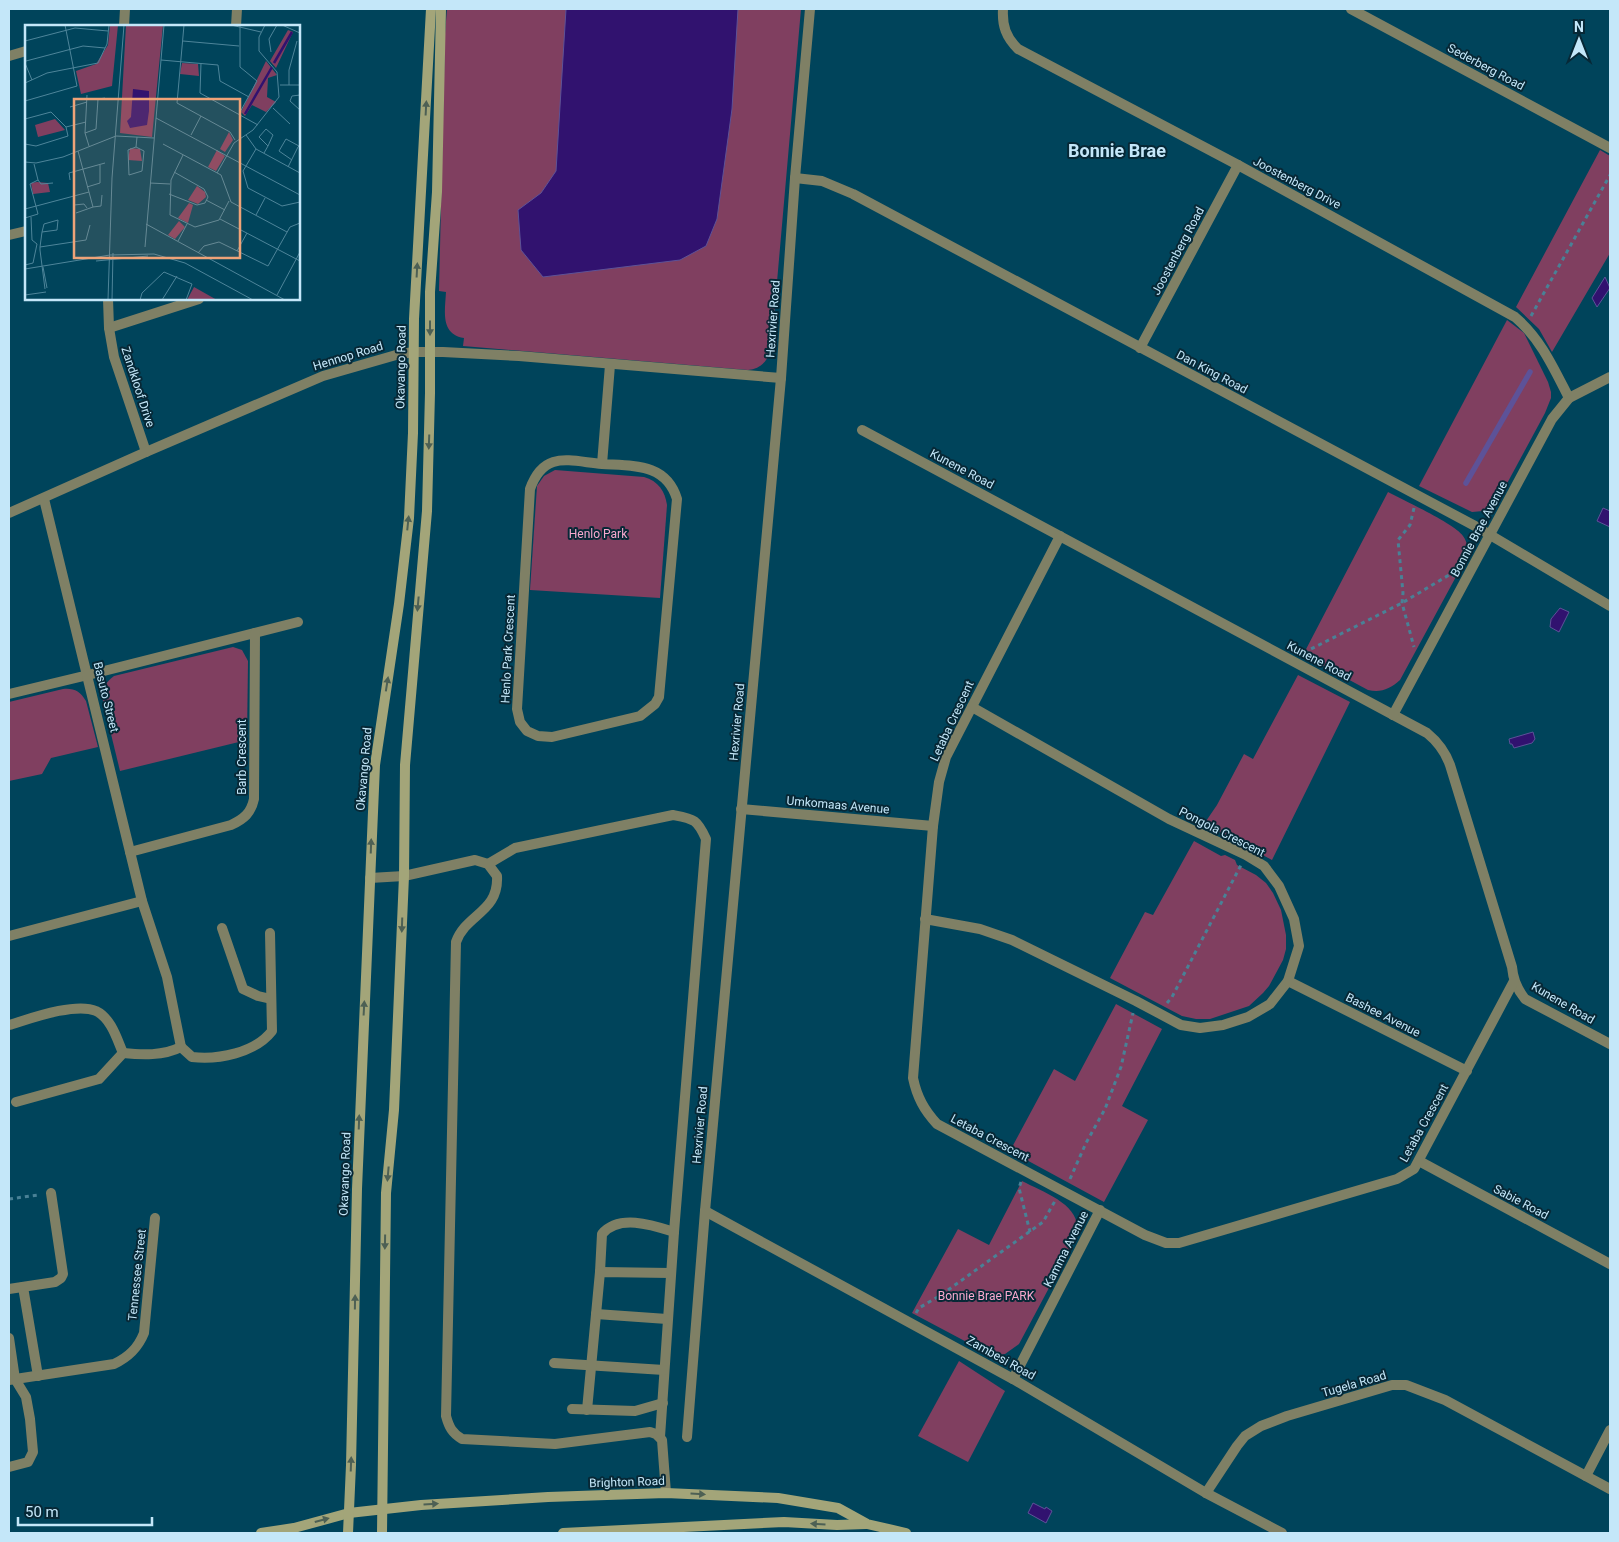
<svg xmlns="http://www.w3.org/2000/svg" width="1619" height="1542" font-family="Roboto,sans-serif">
<rect width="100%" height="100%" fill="#00445b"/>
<g fill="#803f60">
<path d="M447,9H801L771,350C767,362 760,369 748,370L463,346L464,338C440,334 445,311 446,292L439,291L445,34Z"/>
<path d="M1600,150L1610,156V253L1552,352L1539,329L1516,307Z"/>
<path d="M1507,320L1524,333L1548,382L1551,392V398L1545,413L1497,502L1483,511L1472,512L1419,486Z"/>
<path d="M555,470L644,477C658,481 665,491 667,505L660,598L530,590L537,486L544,476Z"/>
<path d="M1388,492C1403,500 1455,524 1463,536C1469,544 1468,553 1464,562L1400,680C1390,689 1381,693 1368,690L1303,655Z"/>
<path d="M233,647L242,650L248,661L247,740L120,771L102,697C103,687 106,682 114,676Z"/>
<path d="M1298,675L1350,702L1272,860L1204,824L1217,805L1244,754L1253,759Z"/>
<path d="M63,689C74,688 80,691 86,701L98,747L51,758L42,774L9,781V702Z"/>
<path d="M1194,841L1221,856L1225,855L1235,860L1237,865L1256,875L1266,883L1273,893L1281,910L1286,935V949L1283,960L1269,986L1263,993L1249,1006L1210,1019H1196L1182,1016L1110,978L1145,912L1153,915Z"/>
<path d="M1116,1004L1162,1029L1122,1106L1148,1120L1104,1202L1010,1151L1054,1069L1075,1081Z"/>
<path d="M1022,1181C1047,1194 1091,1208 1073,1243L1019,1344L1005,1354L993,1356L912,1313L958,1229L989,1245Z"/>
<path d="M959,1361L1005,1391L968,1462L918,1436Z"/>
</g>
<g fill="#31126f" stroke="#5d5298">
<path d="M566,9H738L732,109L717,219L706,246L680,260L543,277L521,250L518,210L541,193L556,171Z"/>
<path d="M1605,277L1610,288L1597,307L1592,298Z"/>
<path d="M1603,508L1610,511V527L1597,521Z"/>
<path d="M1560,608L1569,612L1559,632L1550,627L1551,619Z"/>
<path d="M1533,732L1535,739L1532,743L1514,748L1512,744H1510L1509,739Z"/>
<path d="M1033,1503L1045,1509L1046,1507L1052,1511L1046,1523L1028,1513Z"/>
</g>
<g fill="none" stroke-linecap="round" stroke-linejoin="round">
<path stroke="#5d5298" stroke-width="5.5" d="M1466,483L1530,372"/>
<g stroke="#498196" stroke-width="3" stroke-dasharray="4 4" stroke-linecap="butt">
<path d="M1531,316L1610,175"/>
<path d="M1414,508L1410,525L1398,540L1403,593L1402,603L1414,647"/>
<path d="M1305,654L1309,650L1402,603L1449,575L1454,576"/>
<path d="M1167,1003L1172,997L1241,865"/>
<path d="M1070,1179L1086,1143L1105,1109L1121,1067L1133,1013"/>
<path d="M1021,1182L1019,1188L1030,1232"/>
<path d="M9,1199L38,1195"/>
<path d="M916,1313L919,1308L941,1295L1043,1222L1055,1201"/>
</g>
<g stroke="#7f8065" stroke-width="10">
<path d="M488,864L515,848L673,815C694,819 697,819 706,839L674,1232L660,1437"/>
<path d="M370,878L404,876L475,860L488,864L497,876C499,912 466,914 456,942L446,1416C449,1427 452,1433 462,1439L555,1444L650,1432L656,1434L662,1440L666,1493"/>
<path d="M600,1272L602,1234C619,1214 652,1225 674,1232"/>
<path d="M23,1287L38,1376"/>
<path d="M9,1289L55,1282L61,1278L63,1274L51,1193"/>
<path d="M596,1314L667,1319"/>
<path d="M9,1338L15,1379L26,1397L30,1419L33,1452L28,1462L9,1467"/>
<path d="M554,1363L664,1370"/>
<path d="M572,1409L635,1411L663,1403"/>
<path d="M587,1410L600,1272L671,1273"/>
</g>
<g stroke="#7f8065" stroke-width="10">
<path d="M1003,9C1002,26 1006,37 1018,49L1238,165L1515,317C1541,339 1554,369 1569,398"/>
<path d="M1351,9L1610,148"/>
<path d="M124,26L125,9"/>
<path d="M236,26L237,9"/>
<path d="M9,56L26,51"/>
<path d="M795,178L822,181L853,194L1475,526L1610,606"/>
<path d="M9,235L26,231"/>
<path d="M108,299L109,328L114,357L146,452"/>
<path d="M109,328L199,299"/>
<path d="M1140,348L1238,165"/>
<path d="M862,430L1427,733C1438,742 1445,751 1450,765L1512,967C1513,980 1517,989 1525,999L1610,1044"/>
<path d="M602,464C633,466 666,463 677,499L659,697L655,704L640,716L552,737L538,736L527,731L520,722L517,709L530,489C544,450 569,461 602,464L610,365"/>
<path d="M9,513L146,452L323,376L396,355L413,352H443L519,356L781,378"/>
<path d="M1060,536L946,757L939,782L933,826L913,1078C917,1097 924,1110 937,1124L1145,1235L1166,1243H1179L1397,1179L1414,1169L1514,981"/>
<path d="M9,694L88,675L298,622"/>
<path d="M1393,715L1552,419L1569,398L1610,377"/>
<path d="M741,809L933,826"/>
<path d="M130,852L231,825C244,819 251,813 254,799L255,633"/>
<path d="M925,919L980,929L1012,940L1136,1001L1181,1025L1200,1028L1223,1025L1248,1017L1270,1004L1288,981L1299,946L1294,919L1279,886L1264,866L1246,855L1169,819L972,707"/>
<path d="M222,928L243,989L258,996L271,999"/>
<path d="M9,936L142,901"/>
<path d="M1288,981L1467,1071"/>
<path d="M9,1025C29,1019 75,1002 96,1011C111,1018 117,1039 123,1053"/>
<path d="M181,1047L192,1057C218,1060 255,1053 272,1031L270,933"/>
<path d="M16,1102L99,1079L123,1053C142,1055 163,1056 181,1047L167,977L142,901L44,499"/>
<path d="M1419,1161L1610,1264"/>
<path d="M705,1211L1013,1379L1206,1493L1282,1533"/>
<path d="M1013,1379L1100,1210"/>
<path d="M9,1380L114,1364C129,1357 138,1348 144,1333L155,1218"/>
<path d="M687,1437L705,1211L781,378L795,178L810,9"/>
<path d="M1586,1476L1610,1430"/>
<path d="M1206,1493L1237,1446L1245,1436L1261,1426L1287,1416L1392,1385H1406L1445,1400L1610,1489"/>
</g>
<g stroke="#a3a579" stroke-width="10">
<path d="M261,1533L294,1528L349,1513L421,1505L548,1497L666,1493L778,1498L838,1508L867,1524L906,1533"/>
<path d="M348,1533L351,1465L357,1189L375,765L399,604L409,518L413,433L414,319L431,9"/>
<path d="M382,1533L386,1193L394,1110L404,876L405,765L427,511L430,393V292L437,192L441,9"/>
<path d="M563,1533L784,1522L837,1525L866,1524"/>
</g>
</g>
<defs><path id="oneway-solid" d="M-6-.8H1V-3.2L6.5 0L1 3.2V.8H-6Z" transform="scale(1.25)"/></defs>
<g fill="#4d6054">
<use href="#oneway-solid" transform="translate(426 108) rotate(-87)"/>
<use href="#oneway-solid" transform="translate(417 270) rotate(-87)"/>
<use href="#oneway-solid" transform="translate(430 328) rotate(90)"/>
<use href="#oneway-solid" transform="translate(429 442) rotate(92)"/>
<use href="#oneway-solid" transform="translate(408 523) rotate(-84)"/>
<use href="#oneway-solid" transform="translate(418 604) rotate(95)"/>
<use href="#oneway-solid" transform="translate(387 684) rotate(-81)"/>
<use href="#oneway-solid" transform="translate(371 846) rotate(-88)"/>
<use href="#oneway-solid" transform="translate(402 925) rotate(92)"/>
<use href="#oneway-solid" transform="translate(364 1008) rotate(-87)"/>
<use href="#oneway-solid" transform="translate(359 1122) rotate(-88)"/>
<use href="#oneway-solid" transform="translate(388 1174) rotate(95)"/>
<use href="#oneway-solid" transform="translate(385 1242) rotate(91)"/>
<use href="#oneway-solid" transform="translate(355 1302) rotate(-89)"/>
<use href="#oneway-solid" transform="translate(351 1464) rotate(-88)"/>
<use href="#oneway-solid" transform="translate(698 1494) rotate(3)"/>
<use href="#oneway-solid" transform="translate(431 1504) rotate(-4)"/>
<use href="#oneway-solid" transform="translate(322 1520) rotate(-15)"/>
<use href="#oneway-solid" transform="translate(818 1524) rotate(-177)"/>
</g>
<g text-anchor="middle" stroke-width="4" stroke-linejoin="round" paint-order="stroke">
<g font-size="12" fill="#c4e7f9" stroke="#072836">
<text transform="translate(1486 67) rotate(28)" y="4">Sederberg Road</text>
<text transform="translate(1297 183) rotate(28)" y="4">Joostenberg Drive</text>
<text transform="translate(1178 251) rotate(-62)" y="4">Joostenberg Road</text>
<text transform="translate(773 319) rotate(-86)" y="4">Hexrivier Road</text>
<text transform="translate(348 356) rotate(-17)" y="4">Hennop Road</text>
<text transform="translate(401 367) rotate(-89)" y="4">Okavango Road</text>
<text transform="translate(1212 372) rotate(28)" y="4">Dan King Road</text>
<text transform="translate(138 387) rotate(72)" y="4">Zandkloof Drive</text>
<text transform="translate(962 469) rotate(28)" y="4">Kunene Road</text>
<text transform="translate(1479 529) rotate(-62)" y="4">Bonnie Brae Avenue</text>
<text transform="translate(508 649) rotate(-87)" y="4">Henlo Park Crescent</text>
<text transform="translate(1319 661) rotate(28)" y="4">Kunene Road</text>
<text transform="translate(106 697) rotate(76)" y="4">Basuto Street</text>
<text transform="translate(952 721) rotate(-65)" y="4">Letaba Crescent</text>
<text transform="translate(737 722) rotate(-85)" y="4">Hexrivier Road</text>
<text transform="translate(242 757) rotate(-90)" y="4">Barb Crescent</text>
<text transform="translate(364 769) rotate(-85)" y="4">Okavango Road</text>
<text transform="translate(838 805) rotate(5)" y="4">Umkomaas Avenue</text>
<text transform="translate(1222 832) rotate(27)" y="4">Pongola Crescent</text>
<text transform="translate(1563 1003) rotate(30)" y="4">Kunene Road</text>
<text transform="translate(1383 1015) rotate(27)" y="4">Bashee Avenue</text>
<text transform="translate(1424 1123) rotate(-61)" y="4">Letaba Crescent</text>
<text transform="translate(700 1125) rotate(-85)" y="4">Hexrivier Road</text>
<text transform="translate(990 1138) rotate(28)" y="4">Letaba Crescent</text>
<text transform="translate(345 1174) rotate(-88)" y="4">Okavango Road</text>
<text transform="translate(1521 1202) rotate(28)" y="4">Sabie Road</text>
<text transform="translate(1066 1249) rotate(-63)" y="4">Kamma Avenue</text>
<text transform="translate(137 1275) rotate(-84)" y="4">Tennessee Street</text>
<text transform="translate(1001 1358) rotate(29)" y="4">Zambesi Road</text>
<text transform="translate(1354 1384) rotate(-16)" y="4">Tugela Road</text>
<text transform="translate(627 1482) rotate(-2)" y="4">Brighton Road</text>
</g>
<g font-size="12" fill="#f8a8ce" stroke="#072836">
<text x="598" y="538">Henlo Park</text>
<text x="986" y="1300">Bonnie Brae PARK</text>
</g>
<g font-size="18" font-weight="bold" fill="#c4e7f9" stroke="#072836">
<text x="1117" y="157">Bonnie Brae</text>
</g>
</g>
<g transform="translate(25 25)">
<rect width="275" height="275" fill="#00445b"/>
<path d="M85,0H93L87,61L56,69L51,46L71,39L83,20ZM101,0H138L127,112L95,108ZM263,5L268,7L251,43L245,36ZM241,36L252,50L243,53L242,72L251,77L241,87L227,80L220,91L216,87ZM157,38L173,39L174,51L155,49ZM30,94L40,105L13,112L10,100ZM204,107L208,115L200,127L195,124ZM105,123L115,124L117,136L103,135ZM192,125L200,131L191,146L183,142ZM12,157L23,158L25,167L8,169L6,158ZM172,161L180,167L181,172L173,179L163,175ZM164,178L168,180L163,198L153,193ZM154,196L160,202L150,214L143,210ZM169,262L192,275H162Z" fill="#803f60"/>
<path d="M108,64L124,66V86L122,100L105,103L102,96L106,92Z" fill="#31126f"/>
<path fill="none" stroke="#31126f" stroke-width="2.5" d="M249,38L267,7M220,89L247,42"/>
<path fill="none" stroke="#4e859a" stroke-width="1" d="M159,0L152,78L205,107L210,115M206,0L236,7M257,0L275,8M0,16L50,3L83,6M158,16L214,21M246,27L244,14L252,0M136,35L193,40L195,56L224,72M1,36L58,21L80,23M0,38L7,55M176,38L175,68L233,100M0,58L22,48L73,38L82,19L84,0M255,60H275M264,60V45L272,16M62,70L60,108L64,121M275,70L267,71L265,76L275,85M0,76L52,61L40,0M45,82L62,77M248,83L265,99M214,89L232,56L215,42V0M131,93L275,170M0,94L26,87L41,102L43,111L11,121L0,119M41,102L61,97M60,108L71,104L73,74L80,73M166,110L176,91M221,110L231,124L275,148M138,119L196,150L206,177L262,207M111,122L119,126L117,146L104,150L103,125L111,122L112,112M231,124L218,146L223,163L257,181L275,177M239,128L243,121L247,112L248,110L241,104L234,112L243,121M158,130L146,155L145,190L170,202L194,195L204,176M0,137L11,138L38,132L91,111L129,113M9,139L13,155M263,142L273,122L274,121L261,114L254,126L267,135M192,148L209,118L228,105L254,72L252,47L234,26V12L240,0M13,155L16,159L28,158M45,155L44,148L80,138M125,158L145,159M62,162L75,158V140M144,169L172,180L180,178L183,172L179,164L149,147M181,175L200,185M49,180L59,179L62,183M68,182L76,181L77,170M0,184L64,167M51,188L68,182L53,126M231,190L240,173M0,193L13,189L5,159L13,155M195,194L275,236M121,199L260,275M17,207L32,205L33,195L19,199L17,207L15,222V225L20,264M153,216L162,199M15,222L61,215L65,200M120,222L139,0M212,226L222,208M173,228L179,221L194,217L243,241L265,202L275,198M71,236L123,231M0,240L8,238L12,219L7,215L6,192M18,242L22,263M0,244L85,230L129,229L160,238L228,275M0,270L21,267M252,270L275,227M83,275L87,153L99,0M87,275L88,228M115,275L117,268L139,247L167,259L161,275M137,275L152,251"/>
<path fill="#efa378" fill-opacity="0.15" stroke="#efa378" stroke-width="2.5" d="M49,74H215V233H49Z"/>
<rect width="275" height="275" fill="none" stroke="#c4e7f9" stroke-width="2.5"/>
</g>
<rect width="1619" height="1542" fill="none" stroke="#c4e7f9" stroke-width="20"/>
<g transform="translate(1579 40)" stroke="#072836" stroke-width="4" paint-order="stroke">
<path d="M0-4L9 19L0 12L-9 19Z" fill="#c4e7f9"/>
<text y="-8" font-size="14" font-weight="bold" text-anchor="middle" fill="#c4e7f9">N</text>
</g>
<path d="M18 1517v8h134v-8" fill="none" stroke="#c4e7f9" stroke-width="2.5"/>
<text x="25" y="1517" font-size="15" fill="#c4e7f9" stroke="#072836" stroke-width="4" paint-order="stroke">50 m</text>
</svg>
